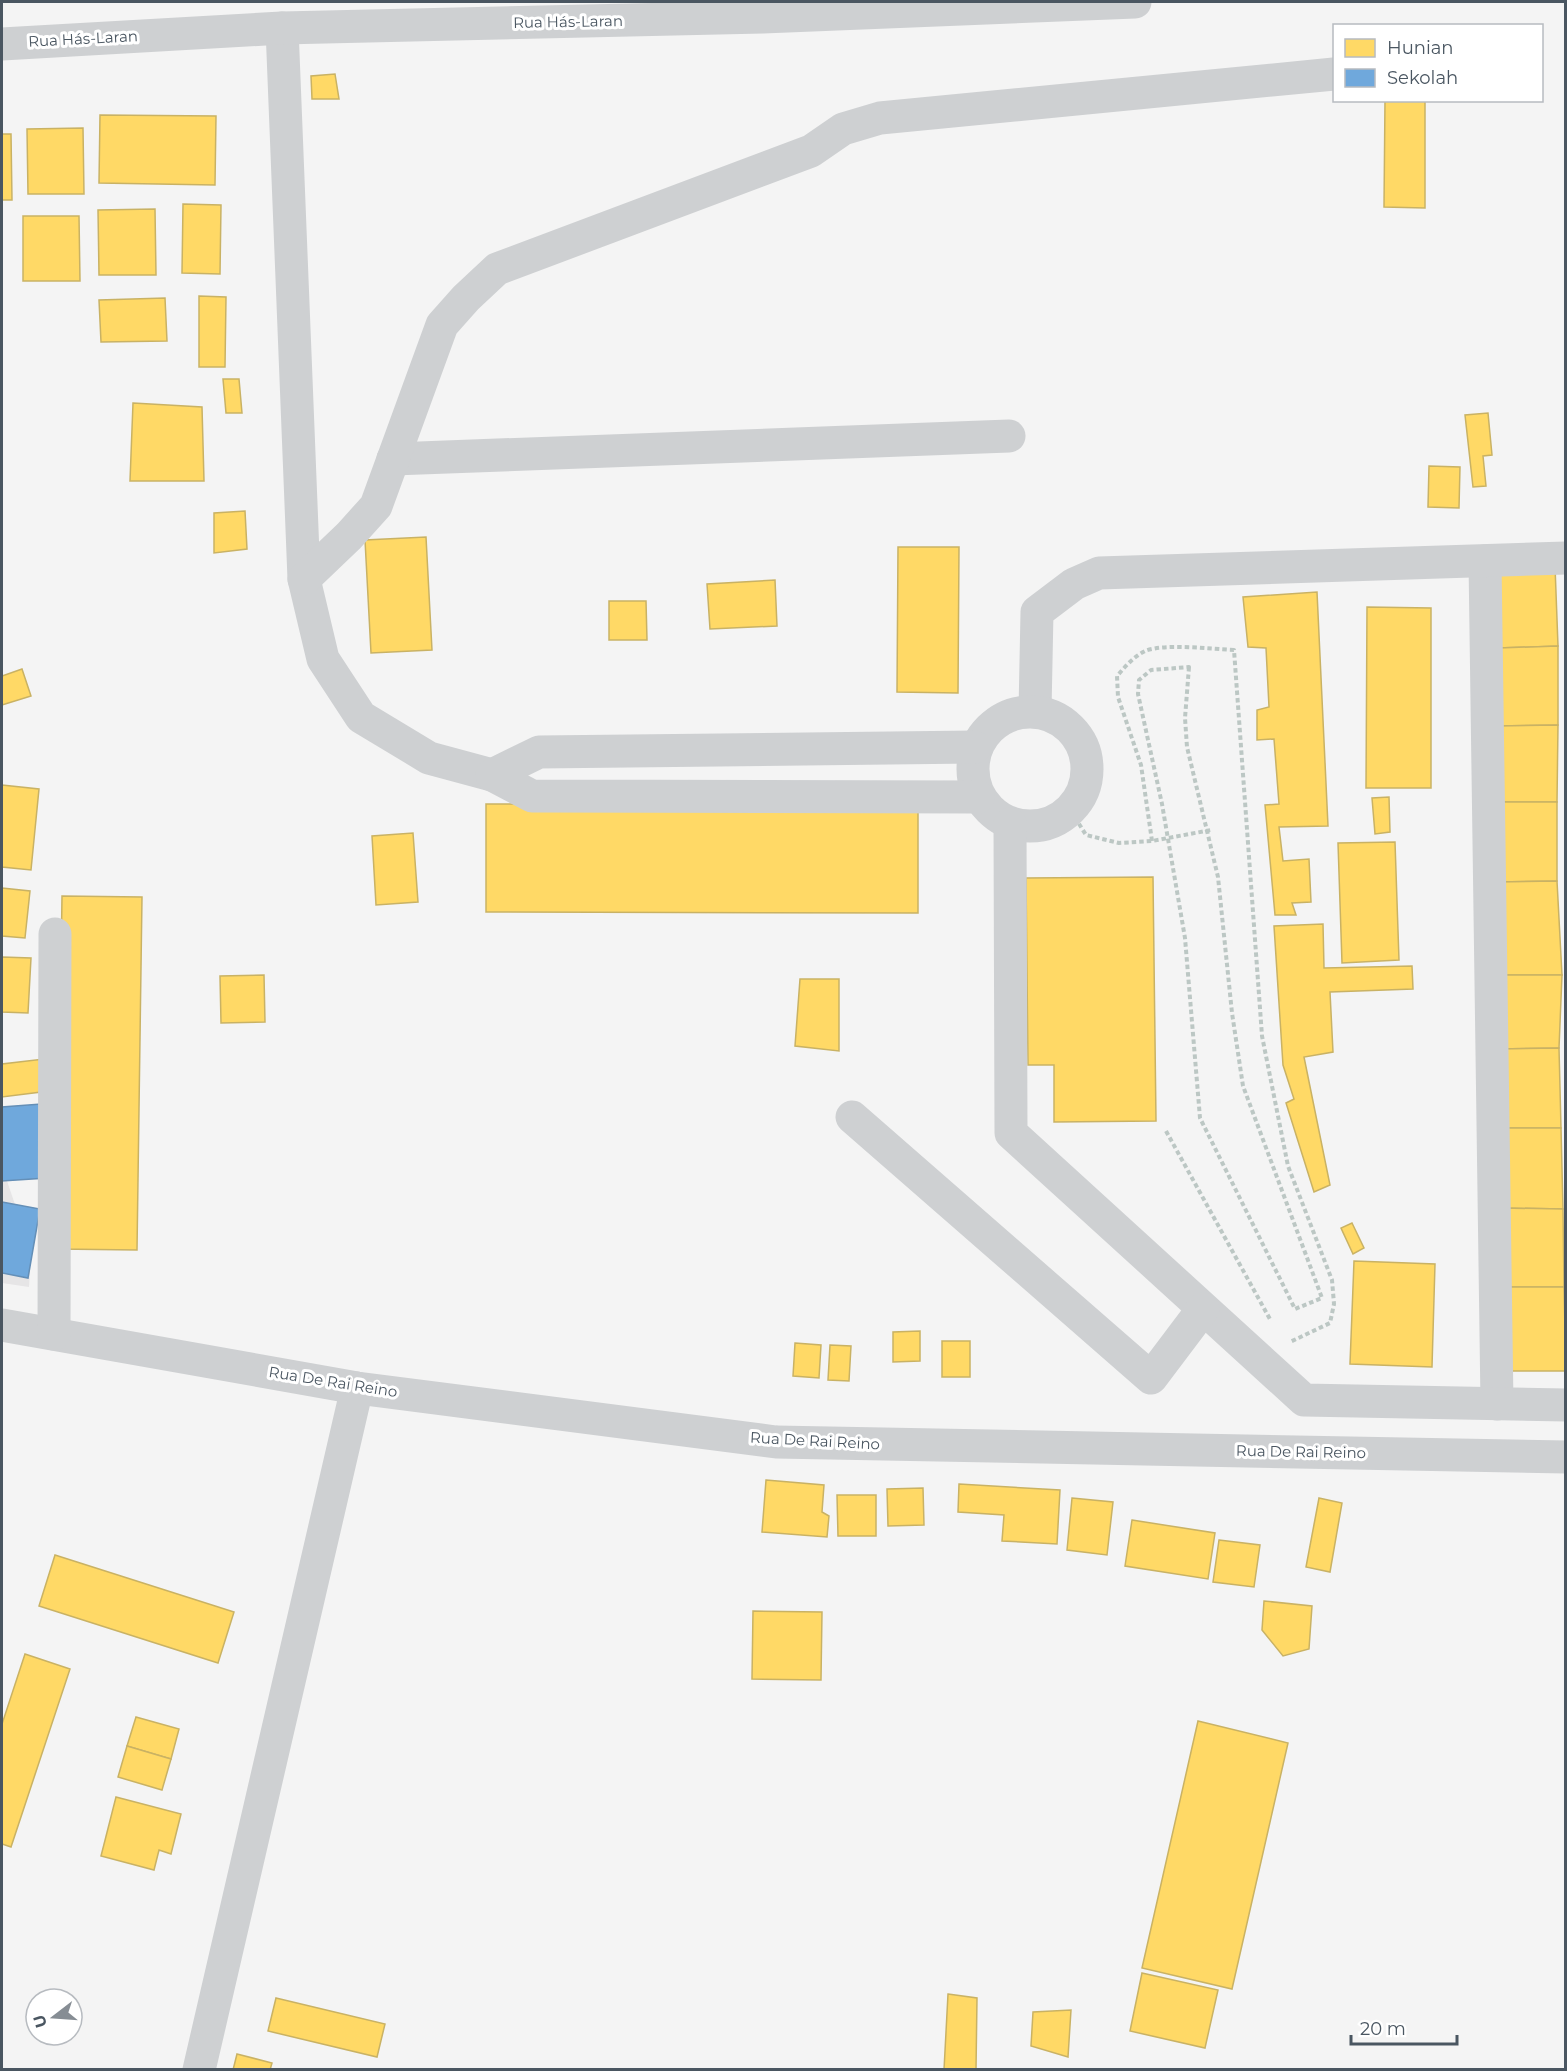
<svg xmlns="http://www.w3.org/2000/svg" width="1567" height="2071" font-family="Montserrat,sans-serif">
<rect width="100%" height="100%" fill="#f4f4f4"/>
<path fill="#e6e5e6" d="M2,1166L31,1252L29,1287L2,1283Z"/>
<g fill="#ffd966" stroke="#c9b264" stroke-width="1.5">
<path d="M335,74L339,99H312L311,76Z"/>
<path d="M1385,100H1425V208L1384,207Z"/>
<path d="M100,115L216,116L215,185L99,183Z"/>
<path d="M83,128L84,194H28L27,129Z"/>
<path d="M2,134H11L12,200H2Z"/>
<path d="M183,204L221,205L220,274L182,273Z"/>
<path d="M155,209L156,275H99L98,210Z"/>
<path d="M23,216H79L80,281H23Z"/>
<path d="M199,296L226,297L225,367H199Z"/>
<path d="M165,298L167,341L101,342L99,300Z"/>
<path d="M223,379H239L242,413H226Z"/>
<path d="M133,403L202,407L204,481H130Z"/>
<path d="M1488,413L1492,455L1483,456L1486,486L1473,487L1465,415Z"/>
<path d="M1429,466L1460,467L1459,508L1428,507Z"/>
<path d="M245,511L247,549L214,553V513Z"/>
<path d="M426,537L432,650L371,653L365,540Z"/>
<path d="M898,547H959L958,693L897,692Z"/>
<path d="M1555,566L1558,646L1498,648L1494,570Z"/>
<path d="M775,580L777,626L710,629L707,584Z"/>
<path d="M1317,592L1328,826L1279,827L1283,861L1309,859L1311,902L1292,903L1296,915H1275L1265,805L1279,804L1274,739L1257,740V710L1269,707L1266,648L1248,647L1243,597Z"/>
<path d="M609,601H646L647,640H609Z"/>
<path d="M1367,607L1431,608V788H1366Z"/>
<path d="M1558,646V725L1497,726L1498,648Z"/>
<path d="M22,669L31,696L2,705V676Z"/>
<path d="M1558,725L1557,802H1496L1497,726Z"/>
<path d="M2,785L39,789L31,870L2,867Z"/>
<path d="M1389,797L1390,832L1375,834L1372,798Z"/>
<path d="M1496,802H1557V881L1497,882Z"/>
<path d="M486,804L918,805V913L486,912Z"/>
<path d="M413,833L418,902L376,905L372,836Z"/>
<path d="M1395,842L1399,960L1342,963L1338,843Z"/>
<path d="M1153,877L1156,1121L1054,1122V1065H1028L1026,878Z"/>
<path d="M1557,881L1562,975H1501L1497,882Z"/>
<path d="M2,888L30,891L25,938L2,936Z"/>
<path d="M62,896L142,897L137,1250L57,1249Z"/>
<path d="M1323,924L1324,968L1412,966L1413,989L1330,992L1333,1052L1304,1057L1330,1185L1314,1192L1286,1103L1294,1099L1283,1065L1274,926Z"/>
<path d="M2,957L31,958L28,1013L2,1012Z"/>
<path d="M264,975L265,1022L221,1023L220,976Z"/>
<path d="M1501,975H1562L1559,1048L1498,1049Z"/>
<path d="M800,979H839V1051L795,1046Z"/>
<path d="M1559,1048L1561,1128H1500L1498,1049Z"/>
<path d="M44,1059L49,1091L2,1097V1064Z"/>
<path d="M1500,1128H1561L1563,1209L1501,1208Z"/>
<path d="M1501,1208L1563,1209L1564,1287H1502Z"/>
<path d="M1352,1223L1364,1248L1353,1254L1341,1228Z"/>
<path d="M1354,1261L1435,1264L1432,1367L1350,1364Z"/>
<path d="M1502,1287H1564L1566,1371H1505Z"/>
<path d="M920,1331V1361L893,1362V1332Z"/>
<rect x="942" y="1341" width="28" height="36"/>
<path d="M795,1343L821,1345L819,1378L793,1376Z"/>
<path d="M830,1345L851,1346L849,1381L828,1380Z"/>
<path d="M766,1480L824,1485L822,1512L829,1516L827,1537L762,1532Z"/>
<path d="M959,1484L1060,1490L1057,1544L1002,1541L1004,1515L958,1512Z"/>
<path d="M923,1488L924,1525L888,1526L887,1489Z"/>
<path d="M837,1495H876V1536H838Z"/>
<path d="M1072,1498L1113,1502L1107,1555L1067,1550Z"/>
<path d="M1319,1498L1342,1503L1330,1572L1306,1567Z"/>
<path d="M1132,1520L1215,1533L1208,1579L1125,1566Z"/>
<path d="M1219,1540L1260,1545L1254,1587L1213,1582Z"/>
<path d="M55,1555L234,1612L218,1663L39,1606Z"/>
<path d="M1264,1601L1312,1606L1309,1649L1283,1656L1262,1630Z"/>
<path d="M753,1611L822,1612L821,1680L752,1679Z"/>
<path d="M25,1654L70,1669L11,1847L2,1844V1724Z"/>
<path d="M136,1717L179,1729L171,1759L127,1746Z"/>
<path d="M1198,1721L1288,1743L1232,1989L1142,1968Z"/>
<path d="M127,1746L171,1759L162,1790L118,1777Z"/>
<path d="M116,1797L181,1814L171,1854L159,1850L154,1870L101,1856Z"/>
<path d="M1142,1973L1218,1990L1205,2048L1130,2031Z"/>
<path d="M948,1994L977,1998L976,2070H944Z"/>
<path d="M276,1998L385,2024L377,2057L268,2031Z"/>
<path d="M1071,2010L1068,2057L1031,2046L1033,2012Z"/>
<path d="M237,2054L272,2063L270,2070H233Z"/>
</g>
<g fill="#6fa8dc" stroke="#648fb7" stroke-width="1.5">
<path d="M41,1104L47,1178L2,1181V1107Z"/>
<path d="M2,1202L40,1209L28,1278L2,1273Z"/>
</g>
<g fill="none" stroke-linecap="round" stroke-linejoin="round">
<g stroke="#bcc7c4" stroke-width="4" stroke-dasharray="4.5 3" stroke-linecap="butt">
<path d="M1189,667L1185,718L1187,747L1218,877L1232,1013L1243,1086L1322,1298L1295,1309L1200,1118L1185,938L1162,804L1138,694L1139,680L1151,670Z"/>
<path d="M1071,811L1086,835L1119,843L1152,841L1211,830"/>
<path d="M1152,841L1141,765L1118,697L1117,676C1125,667 1133,657 1145,651C1165,643 1211,649 1234,650L1262,1036L1288,1166L1332,1280L1334,1304L1330,1323L1290,1342"/>
<path d="M1166,1131L1271,1321"/>
</g>
<g stroke="#ced0d2" stroke-width="33">
<path d="M282,28L304,579L323,659L361,717L429,758L492,775"/>
<path d="M2,44L282,28L763,17L1135,2"/>
<path d="M393,459L1009,436"/>
<path d="M1485,561L1497,1404"/>
<path d="M304,579L349,536L376,506L442,325L466,298L497,269L811,151L843,129L880,118L1334,74"/>
<path d="M1035,711L1037,612L1074,584L1099,573L1566,558"/>
<circle cx="1030" cy="769" r="57"/>
<path d="M975,747L539,752L492,775L532,796L978,797"/>
<path d="M1010,824L1011,1133L1304,1400L1566,1405"/>
<path d="M852,1117L1151,1378L1203,1309"/>
<path d="M2,1325L357,1388L776,1442L1566,1457"/>
<path d="M54,1334L55,934"/>
<path d="M199,2070L357,1388"/>
</g>
</g>
<g text-anchor="middle" stroke-width="6" stroke-linejoin="round" paint-order="stroke">
<g font-size="15" fill="#4a5661" stroke="#fff">
<text transform="translate(568 22) rotate(-1)" y="5">Rua Hás-Laran</text>
<text transform="translate(83 39) rotate(-3)" y="5">Rua Hás-Laran</text>
<text transform="translate(333 1382) rotate(9)" y="5">Rua De Rai Reino</text>
<text transform="translate(815 1441) rotate(3)" y="5">Rua De Rai Reino</text>
<text transform="translate(1301 1452) rotate(1)" y="5">Rua De Rai Reino</text>
</g>
</g>
<rect width="1567" height="2071" fill="none" stroke="#4a5661" stroke-width="6"/>
<rect x="1333" y="24" width="210" height="78" fill="#ffffff" stroke="#b7bbc0" stroke-width="1.5"/>
<rect x="1345" y="39" width="30" height="18" fill="#ffd966" stroke="#b7bbc0" stroke-width="1.5"/>
<text x="1387" y="54" font-size="18" fill="#4a5661">Hunian</text>
<rect x="1345" y="69" width="30" height="18" fill="#6fa8dc" stroke="#b7bbc0" stroke-width="1.5"/>
<text x="1387" y="84" font-size="18" fill="#4a5661">Sekolah</text>
<g transform="translate(54 2017) rotate(253)"><circle r="28" fill="#ffffff" stroke="#b7bbc0" stroke-width="1.5"/>
<path d="M0-4.5L10 22L0 15L-10 22Z" fill="#868d94"/>
<text y="-9" font-size="16" font-weight="bold" text-anchor="middle" fill="#4a5661">U</text>
</g>
<path d="M1351 2035v9h106v-9" fill="none" stroke="#4a5661" stroke-width="3"/>
<text x="1360" y="2035" font-size="18" fill="#4a5661" stroke="#ffffff" stroke-width="4.5" paint-order="stroke">20 m</text>
</svg>
